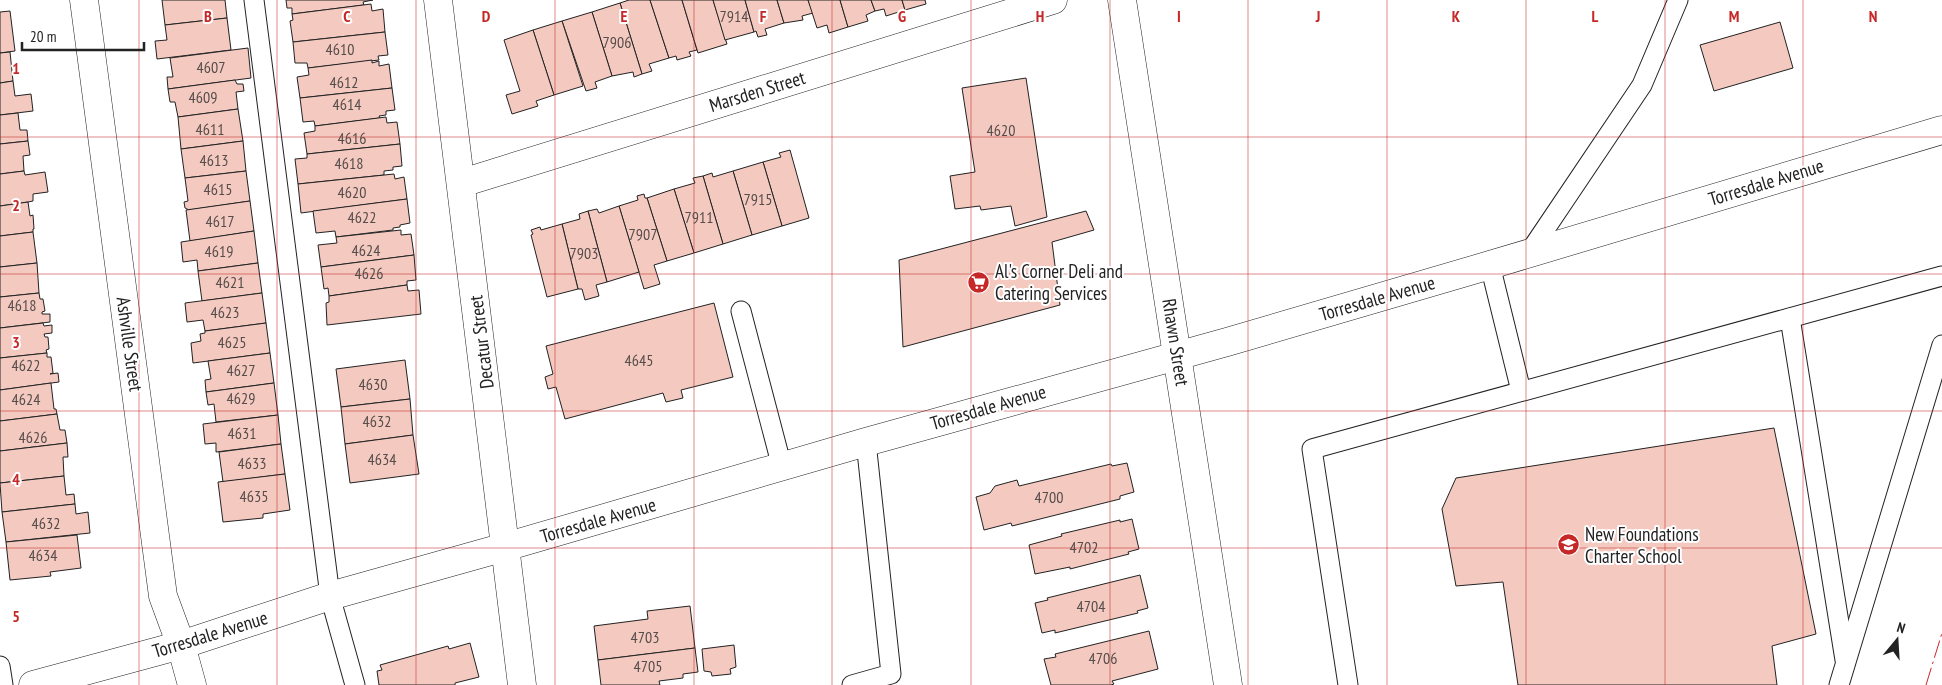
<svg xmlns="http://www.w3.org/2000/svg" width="1942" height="685" font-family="'PT Sans Narrow',sans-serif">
<rect width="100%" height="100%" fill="#fff"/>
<g fill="#f3c9c0" stroke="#222">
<path d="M162,0H225L227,18L165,25Z"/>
<path d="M286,0H373L363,2L364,5L292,14V8H287Z"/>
<path d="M629,0H650L669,58L649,64L652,71L642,74L620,3Z"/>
<path d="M650,0H682L697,50L689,52L691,56L677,60L676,56L669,58Z"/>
<path d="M682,0H713L727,44L698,53Z"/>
<path d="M713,0H745L754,32L725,40Z"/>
<path d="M745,0H777L784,23L765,29L767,35L758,37L756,31L754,32Z"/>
<path d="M777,0H808L813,13L802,16L803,20L784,23Z"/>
<path d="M808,0H840L848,27L829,33L827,25L817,28Z"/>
<path d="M840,0H871L875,11L866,15L868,21L848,27Z"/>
<path d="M871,0H902L905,10L886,16L884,9L875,11Z"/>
<path d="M902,0H925L926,4L905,10Z"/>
<path d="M620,3L642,74L634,77L633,72L612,76L592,12Z"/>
<path d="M371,4L372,11L383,9L385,32L293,42L290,21L293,20L292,14Z"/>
<path d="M10,11L15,51L0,53V12Z"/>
<path d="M592,12L612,76L595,82L597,88L586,91L562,21Z"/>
<path d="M227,18L231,50L157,59L155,41L167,40L165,25Z"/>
<path d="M562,21L583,86L554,95L533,30Z"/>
<path d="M1780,22L1793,68L1714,91L1700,45Z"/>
<path d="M533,30L554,95L536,101L538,106L512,114L506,95L520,91L504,40Z"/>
<path d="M385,32L388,55L378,56L379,60L308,68L307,63H295L293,42Z"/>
<path d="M248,48L251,78L168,89L167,77H173L170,58Z"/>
<path d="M10,52L13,81L0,83V53Z"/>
<path d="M372,60V63L379,61V66L389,64L392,88L300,98L297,77L309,75L308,68Z"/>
<path d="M1026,78L1047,217L1015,226L1011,206L981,210L980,206L955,209L950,176L975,172L962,88Z"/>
<path d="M235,80L237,84H243L244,91L236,92L238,109L178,117L175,102H170L168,89Z"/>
<path d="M13,81L15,96L31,94L33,111L0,115V83Z"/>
<path d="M392,88L395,110L386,111V115L379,116L380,118L315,126L314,121L303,122L300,98Z"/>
<path d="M238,109L243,141L181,149L178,117Z"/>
<path d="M18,113L20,130H27L28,141L0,144V115Z"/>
<path d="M386,117L387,123L397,122L400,144L307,154L304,133L315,131V126Z"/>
<path d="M28,141L30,155L23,156L24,171L0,174V144Z"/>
<path d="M243,141L246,171L185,178L181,149Z"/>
<path d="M400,144L402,166L393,167V170L384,171V175L298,184L295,159L307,158V154Z"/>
<path d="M790,150L809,218L782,226L763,162L781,157L779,153Z"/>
<path d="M763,162L782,226L752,235L733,171Z"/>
<path d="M24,171L25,175L45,172L48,192L33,194V201L28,202L0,206V174Z"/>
<path d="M246,171L250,201L189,210L185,208L184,202L188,201L185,178Z"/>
<path d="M733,171L752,235L723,244L703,176L712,173L713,177Z"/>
<path d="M394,174L395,179L404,177L407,199L301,213L298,184Z"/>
<path d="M703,176L723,244L694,253L674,189L695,183L693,178Z"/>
<path d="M674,189L694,253L667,261L647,198Z"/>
<path d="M644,194L645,198H647L667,261L654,265L660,284L644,289L619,206L638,200L637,196Z"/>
<path d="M407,199L410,223L400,225V227L393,228V230L336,237L335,231L316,233L313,211Z"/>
<path d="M250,201L254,231L190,241L186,210Z"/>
<path d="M28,202L30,216L33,215L34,229H33V232L0,236V206Z"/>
<path d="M619,206L639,272L607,282L588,211L597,209L599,213Z"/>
<path d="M588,211L607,282L596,285L599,296L585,300L582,289H578L562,224L580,219L579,214Z"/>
<path d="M1086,211L1094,230L1052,242L1060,305L903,347L899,260Z"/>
<path d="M562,224L578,289L547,297L531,235L533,234L531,230L540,227L541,230Z"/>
<path d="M401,230V235L411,234L414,255L321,267L318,245L337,243L336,237Z"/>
<path d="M254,231L258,263L198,271L197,260L183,262L181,242Z"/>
<path d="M33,232L37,263L0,267V236Z"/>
<path d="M414,255L416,280L407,281V285L329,296L328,288L324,289L321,267Z"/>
<path d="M37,263L39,293L0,297V267Z"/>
<path d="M258,263L262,293L202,301L198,271Z"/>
<path d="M407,285L408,291L419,290L421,314L327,325L326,303L329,302V296Z"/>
<path d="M39,293L40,299H43L45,311L42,312V314H50V322L0,328V297Z"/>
<path d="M262,293L266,323L205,331L203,320L187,322L185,303Z"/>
<path d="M714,303L733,377L681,390L683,398L666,402L663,393L565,419L556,387L548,389L545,377L553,374L546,346Z"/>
<path d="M43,323L44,326L52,325V333L44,334L45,337H48L49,349L46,350L47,353L0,358V328Z"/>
<path d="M266,323L270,353L193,363L191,343L201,341L200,334L205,333V331Z"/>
<path d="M47,353V357H51L53,373L50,374L58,373L59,382L0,390V358Z"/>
<path d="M270,353L274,383L206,392L205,380L211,379L208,361Z"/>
<path d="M405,360L410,399L341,407L336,369Z"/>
<path d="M51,383L54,409H56L57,414L0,421V390Z"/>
<path d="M274,383L278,415L216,422L214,404L208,405L206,392Z"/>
<path d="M410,399L413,435L345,444L341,407Z"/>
<path d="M57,414L60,430H65L67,443L0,451V421Z"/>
<path d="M278,415L281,444L216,452V443L205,444L203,424Z"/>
<path d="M1774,428L1816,634L1772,646L1777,685H1518L1503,582L1456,586L1442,509L1456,478Z"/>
<path d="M413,435L419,474L350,483L345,444Z"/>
<path d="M67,443L68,457H63L64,476L0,483V451Z"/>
<path d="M281,444L285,474L223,482L219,452Z"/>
<path d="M1127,463L1134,492L1120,496V499L1012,526L1011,523L984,530L976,497L990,493L995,486L1017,480L1019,486L1111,464L1112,466Z"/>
<path d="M285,474L290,510L263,514V518L223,522L218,482Z"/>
<path d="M64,476L66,495L74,494L75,504L2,512L0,483Z"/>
<path d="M75,504L76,514L88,512L90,533L6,542L2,512Z"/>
<path d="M1132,519L1139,549L1128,552L1129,554L1070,569V567L1035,574L1029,545L1062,536L1061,534L1120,520V522Z"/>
<path d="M77,535L81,568L50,572L51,576L10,580L6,542Z"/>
<path d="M1140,575L1148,608L1137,611L1138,613L1055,633V630L1042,633L1035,603L1048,600L1047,598Z"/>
<path d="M690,606L695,648L598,660L594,626L648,619L647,611Z"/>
<path d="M1149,631L1158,669L1112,681L1114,684L1111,685H1051L1044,659L1056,657L1055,654Z"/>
<path d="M470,643L479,677L455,683V685H379L377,671L382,670L380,665L448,646L449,649Z"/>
<path d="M734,645L736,667L730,669L731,674L712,676L711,672L704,671L702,649Z"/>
<path d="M695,648L698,672L683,674V678L659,681L660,685H601L598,660Z"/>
</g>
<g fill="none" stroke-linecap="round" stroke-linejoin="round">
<defs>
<g id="service">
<path d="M254,0L330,596L355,685"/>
<path d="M1529,253L1642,85L1678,0"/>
<path d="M1490,265L1521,391"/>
<path d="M741,311L782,467"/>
<path d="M1790,318L1845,660"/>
<path d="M0,666L3,685"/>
<path d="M852,685L891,674L866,442"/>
<path d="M1348,685L1312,449L1942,276"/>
<path d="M1839,685L1942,345"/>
</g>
<g id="minor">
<path d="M84,0L163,596L181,645L192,685"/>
<path d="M438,0L522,685"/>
<path d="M462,183L1053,0"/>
</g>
<path id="tertiary" d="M33,685L181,645L330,596L505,547L866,442L1227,342L1490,265L1942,130"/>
<path id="secondary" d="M1122,0L1228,685"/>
</defs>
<use href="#service" stroke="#222" stroke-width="21"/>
<use href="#minor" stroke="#222" stroke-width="29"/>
<use href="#tertiary" stroke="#222" stroke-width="29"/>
<use href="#secondary" stroke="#222" stroke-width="29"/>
<use href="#service" stroke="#fff" stroke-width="19"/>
<use href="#minor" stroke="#fff" stroke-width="28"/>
<use href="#tertiary" stroke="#fff" stroke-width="28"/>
<use href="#secondary" stroke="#fff" stroke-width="28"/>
<path stroke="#c62828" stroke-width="1" stroke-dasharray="18 4 2.5 4" stroke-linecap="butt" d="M1926,685L1942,633"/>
</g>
<path fill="none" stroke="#c62828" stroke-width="1" stroke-opacity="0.55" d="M139,0V685M277,0V685M416,0V685M555,0V685M694,0V685M832,0V685M971,0V685M1110,0V685M1248,0V685M1387,0V685M1526,0V685M1665,0V685M1803,0V685M0,137H1942M0,274H1942M0,411H1942M0,548H1942"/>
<defs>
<symbol id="supermarket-disc" viewBox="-11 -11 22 22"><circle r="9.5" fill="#c62828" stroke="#fff"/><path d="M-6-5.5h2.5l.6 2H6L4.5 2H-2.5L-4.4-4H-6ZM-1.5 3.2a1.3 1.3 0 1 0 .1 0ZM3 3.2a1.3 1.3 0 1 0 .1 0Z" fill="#fff"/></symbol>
<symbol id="school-disc" viewBox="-11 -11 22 22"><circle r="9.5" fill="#c62828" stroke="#fff"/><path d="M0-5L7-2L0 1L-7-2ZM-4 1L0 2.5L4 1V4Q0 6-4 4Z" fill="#fff"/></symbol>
</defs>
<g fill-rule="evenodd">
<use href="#supermarket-disc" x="966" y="270" width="25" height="25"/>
<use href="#school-disc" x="1556" y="532" width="25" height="25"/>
</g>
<g text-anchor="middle" stroke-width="4" stroke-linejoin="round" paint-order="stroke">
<g font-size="16" fill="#564c4a">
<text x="734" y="22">7914</text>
<text x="617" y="48">7906</text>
<text x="340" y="55">4610</text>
<text x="211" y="73">4607</text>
<text x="344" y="88">4612</text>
<text x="203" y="103">4609</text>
<text x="347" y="110">4614</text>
<text x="210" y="135">4611</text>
<text x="1001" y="136">4620</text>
<text x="352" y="144">4616</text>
<text x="214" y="166">4613</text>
<text x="349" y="169">4618</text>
<text x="218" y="195">4615</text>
<text x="352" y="198">4620</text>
<text x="758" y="205">7915</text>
<text x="362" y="223">4622</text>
<text x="699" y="223">7911</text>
<text x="220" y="227">4617</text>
<text x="643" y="240">7907</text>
<text x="366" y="256">4624</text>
<text x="219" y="257">4619</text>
<text x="584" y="259">7903</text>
<text x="369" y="279">4626</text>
<text x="230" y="288">4621</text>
<text x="22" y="311">4618</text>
<text x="225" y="318">4623</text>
<text x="232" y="348">4625</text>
<text x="639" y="366">4645</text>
<text x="26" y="371">4622</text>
<text x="241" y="376">4627</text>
<text x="373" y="390">4630</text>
<text x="241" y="404">4629</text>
<text x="26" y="405">4624</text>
<text x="377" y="427">4632</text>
<text x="242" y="439">4631</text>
<text x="33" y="443">4626</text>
<text x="382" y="465">4634</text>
<text x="252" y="469">4633</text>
<text x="254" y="502">4635</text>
<text x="1049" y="503">4700</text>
<text x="46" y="529">4632</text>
<text x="1084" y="553">4702</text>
<text x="43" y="561">4634</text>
<text x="1091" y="612">4704</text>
<text x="645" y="643">4703</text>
<text x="1103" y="664">4706</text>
<text x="648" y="672">4705</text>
</g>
<g font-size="19" fill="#222" stroke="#fff">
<text transform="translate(757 91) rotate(-17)" y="7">Marsden Street</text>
<text transform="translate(1766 182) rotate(-17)" y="7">Torresdale Avenue</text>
<text transform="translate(1377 298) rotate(-16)" y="7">Torresdale Avenue</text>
<text transform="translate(481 342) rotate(-97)" y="7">Decatur Street</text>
<text transform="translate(1176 342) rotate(81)" y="7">Rhawn Street</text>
<text transform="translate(130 344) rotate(82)" y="7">Ashville Street</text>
<text transform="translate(988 407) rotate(-16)" y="7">Torresdale Avenue</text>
<text transform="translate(598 520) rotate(-16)" y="7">Torresdale Avenue</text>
<text transform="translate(210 634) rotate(-17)" y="7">Torresdale Avenue</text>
</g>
<g font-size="19" fill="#222" stroke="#fff" text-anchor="start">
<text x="995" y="278">Al's Corner Deli and<tspan x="995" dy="22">Catering Services</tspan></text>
<text x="1585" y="541">New Foundations<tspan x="1585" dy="22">Charter School</tspan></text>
</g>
</g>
<g font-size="16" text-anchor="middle" font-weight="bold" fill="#c62828" stroke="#fff" stroke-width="4" stroke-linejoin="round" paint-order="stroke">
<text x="208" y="22">B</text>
<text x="347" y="22">C</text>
<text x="486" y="22">D</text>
<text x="624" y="22">E</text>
<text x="763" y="22">F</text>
<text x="902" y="22">G</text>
<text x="1040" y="22">H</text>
<text x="1179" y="22">I</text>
<text x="1318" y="22">J</text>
<text x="1456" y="22">K</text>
<text x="1595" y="22">L</text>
<text x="1734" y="22">M</text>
<text x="1873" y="22">N</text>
<text x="16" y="74">1</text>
<text x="16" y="211">2</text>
<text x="16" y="348">3</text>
<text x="16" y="485">4</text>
<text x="16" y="622">5</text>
</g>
<g transform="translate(1897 640) rotate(18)" stroke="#ffffff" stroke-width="4" paint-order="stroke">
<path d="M0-4L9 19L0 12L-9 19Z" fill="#222222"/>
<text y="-8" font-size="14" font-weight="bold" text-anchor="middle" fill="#222222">N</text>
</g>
<path d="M22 42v8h122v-8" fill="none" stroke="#222222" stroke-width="2.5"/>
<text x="30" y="42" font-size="15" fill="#222222" stroke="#ffffff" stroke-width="4" paint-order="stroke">20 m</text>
</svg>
